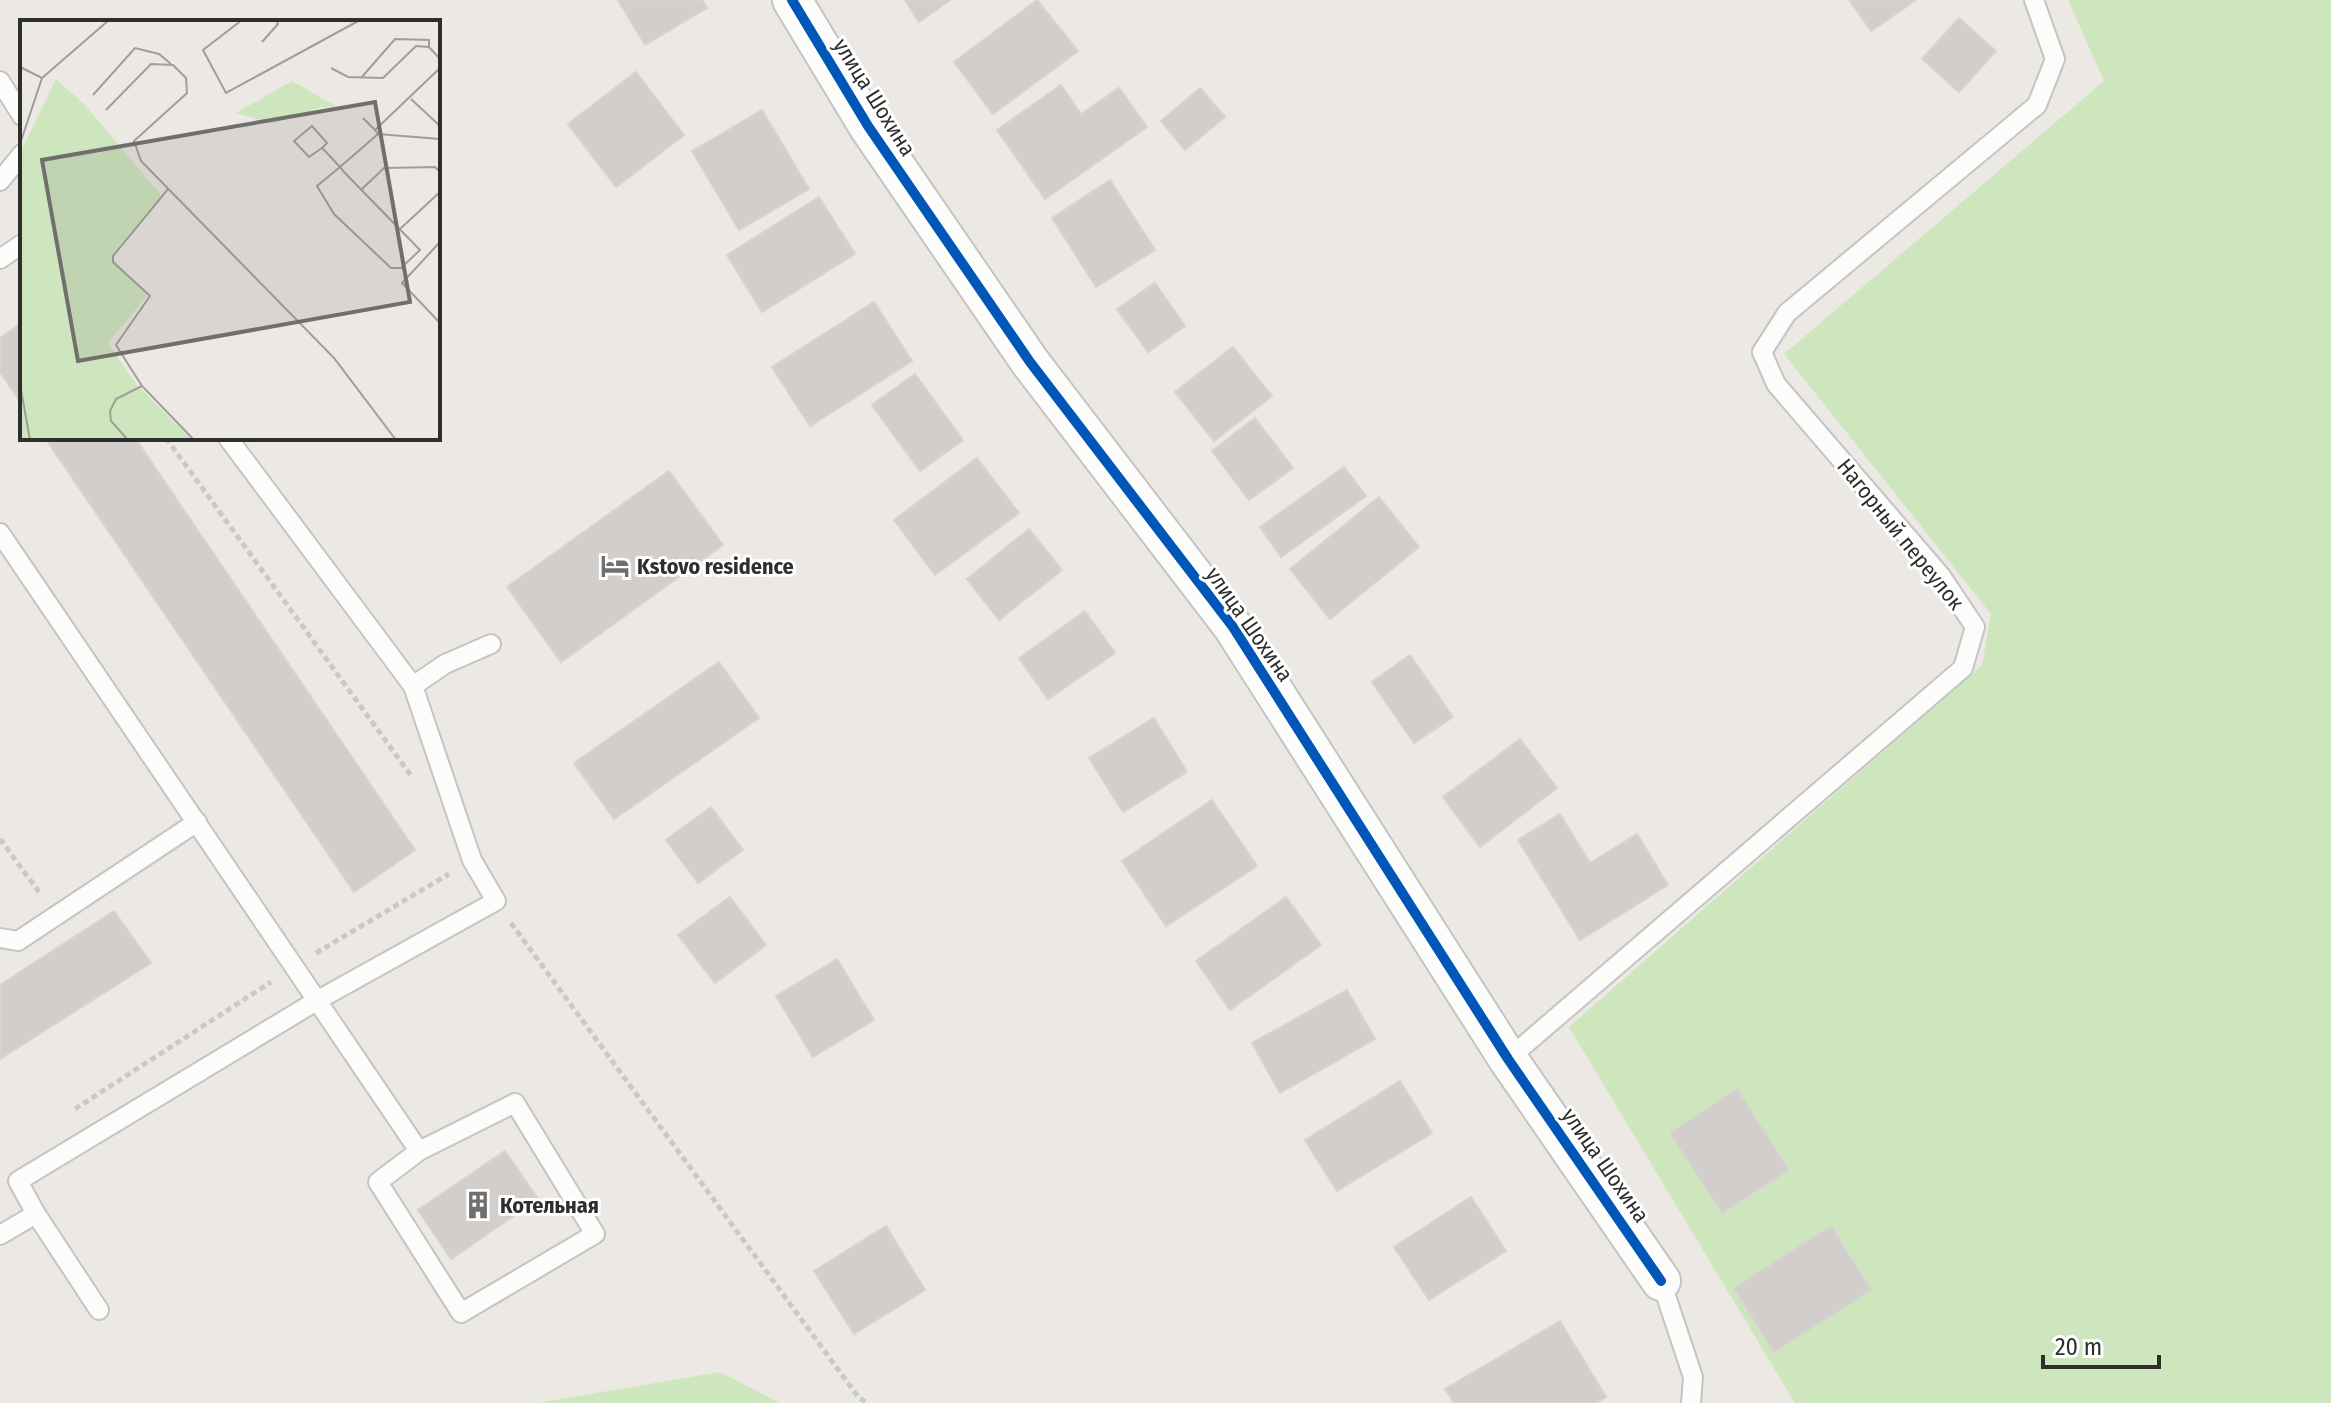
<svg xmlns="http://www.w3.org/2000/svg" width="2331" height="1403" font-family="'Fira Sans Condensed',sans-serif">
<rect width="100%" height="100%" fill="#ece8e4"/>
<g fill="#cee6be">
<path d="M2068,0H2331V1403H1795L1569,1027L1982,665L1991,614L1784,354L2104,81Z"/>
<path d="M720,1372L780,1403H537Z"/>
</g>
<g fill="#d1cecb" stroke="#d7d4d0" stroke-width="2">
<path d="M618,0H702L707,8L645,45Z"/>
<path d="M905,0H950L919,22Z"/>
<path d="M1037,0L1078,51L993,114L954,62Z"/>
<path d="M1849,0H1916L1871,31Z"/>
<path d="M1959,18L1996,51L1959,92L1922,59Z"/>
<path d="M636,72L684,135L616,187L568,124Z"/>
<path d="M1061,85L1081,114L1119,88L1147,127L1045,199L997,130Z"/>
<path d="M1200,88L1225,117L1185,150L1161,121Z"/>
<path d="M762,110L809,189L739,230L692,151Z"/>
<path d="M1110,180L1155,250L1096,287L1052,218Z"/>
<path d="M819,197L855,254L762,312L727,255Z"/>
<path d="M1155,283L1185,326L1148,352L1117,309Z"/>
<path d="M874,302L912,361L810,426L772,367Z"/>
<path d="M22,323V404L0,372V338Z"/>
<path d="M1233,347L1272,396L1214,441L1175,392Z"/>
<path d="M915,374L963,440L920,471L872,405Z"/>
<path d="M1255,418L1293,468L1249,500L1212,451Z"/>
<path d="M45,438H135L415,850L354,892Z"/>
<path d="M977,458L1019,513L935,575L894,520Z"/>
<path d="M1344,467L1366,496L1281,557L1260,527Z"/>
<path d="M669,471L723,545L561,662L507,587Z"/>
<path d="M1379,497L1419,547L1330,619L1290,569Z"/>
<path d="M1029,529L1062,570L999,620L967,579Z"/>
<path d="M1085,611L1115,653L1048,699L1019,658Z"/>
<path d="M1410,655L1453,717L1414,743L1372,682Z"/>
<path d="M719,662L759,718L614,819L574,763Z"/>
<path d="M1154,718L1187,772L1123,812L1089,758Z"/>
<path d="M1520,739L1557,788L1480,847L1443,797Z"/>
<path d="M1212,800L1257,866L1166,926L1122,861Z"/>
<path d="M711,807L743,850L698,883L666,840Z"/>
<path d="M1560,814L1590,863L1637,834L1668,885L1580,940L1518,840Z"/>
<path d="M730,897L766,945L715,983L678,935Z"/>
<path d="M1286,897L1321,945L1230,1010L1196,961Z"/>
<path d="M114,911L151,963L0,1059V985Z"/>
<path d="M837,959L874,1020L813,1057L776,996Z"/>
<path d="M1347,990L1375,1039L1280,1093L1252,1043Z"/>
<path d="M1400,1081L1432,1133L1337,1191L1305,1140Z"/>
<path d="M1737,1089L1789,1170L1722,1213L1670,1133Z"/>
<path d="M505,1151L538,1199L451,1259L418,1210Z"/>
<path d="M1471,1197L1506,1251L1429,1300L1394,1247Z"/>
<path d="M886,1226L925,1290L854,1334L814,1271Z"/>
<path d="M1831,1226L1871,1290L1774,1352L1734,1288Z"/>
<path d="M1560,1321L1606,1397L1596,1403H1454L1445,1389Z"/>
</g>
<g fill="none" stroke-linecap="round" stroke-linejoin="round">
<defs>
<g id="lane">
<path d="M0,81L22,116"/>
<path d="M0,181L22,154"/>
<path d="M0,259L22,244"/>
<path d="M0,533L419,1151L378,1182L461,1313L595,1234L515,1103L419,1151"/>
<path d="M413,686L445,664L491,644"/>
<path d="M0,938L18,941L197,822"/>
<path d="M1508,1059L1963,668L1975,627L1941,576L1776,384L1762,352L1787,313L2037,105L2055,59L2034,0"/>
<path d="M36,1214L18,1181L318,1000L496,901L472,860L413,686L228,438"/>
<path d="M0,1235L36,1214L99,1310"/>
<path d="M1661,1281L1693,1377L1691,1403"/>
</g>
<path id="street" d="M792,0L868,126L1030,362L1233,627L1508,1059L1661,1281"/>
</defs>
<use href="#lane" stroke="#c5c4c5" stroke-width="22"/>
<use href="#street" stroke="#c5c4c5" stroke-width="42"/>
<g stroke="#c9c9c8" stroke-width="5" stroke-dasharray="6 4" stroke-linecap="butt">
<path d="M166,438L412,777"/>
<path d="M0,839L39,892"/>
<path d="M511,923L859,1398L868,1403"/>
<path d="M316,953L449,874"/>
<path d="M75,1109L271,982"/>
</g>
<use href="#lane" stroke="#fcfcfb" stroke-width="18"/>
<use href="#street" stroke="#fcfcfb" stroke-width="38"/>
<defs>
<path id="cycleway" d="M792,0L868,126L1030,362L1233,627L1508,1059L1661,1281"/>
</defs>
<use href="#cycleway" stroke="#fff" stroke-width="15"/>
<use href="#cycleway" stroke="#0057b8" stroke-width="10"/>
</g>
<defs>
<symbol id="hotel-bare" viewBox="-9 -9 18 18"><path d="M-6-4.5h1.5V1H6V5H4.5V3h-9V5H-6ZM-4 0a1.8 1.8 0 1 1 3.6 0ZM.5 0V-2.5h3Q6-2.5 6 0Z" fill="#706f6e" stroke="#fff" stroke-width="2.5" paint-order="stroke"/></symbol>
<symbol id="building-bare" viewBox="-9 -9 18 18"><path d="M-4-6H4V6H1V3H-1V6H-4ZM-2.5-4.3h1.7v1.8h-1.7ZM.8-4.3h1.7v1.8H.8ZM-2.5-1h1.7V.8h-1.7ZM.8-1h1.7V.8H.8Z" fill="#706f6e" stroke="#fff" stroke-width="2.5" paint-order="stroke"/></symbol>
</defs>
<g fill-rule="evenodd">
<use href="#hotel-bare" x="595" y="546" width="40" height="40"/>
<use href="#building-bare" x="458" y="1185" width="40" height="40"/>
</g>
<g text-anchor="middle" stroke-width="6" stroke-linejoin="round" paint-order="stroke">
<g font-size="22" fill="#2e2e2e" stroke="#fff">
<text transform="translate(875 97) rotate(58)" y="8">улица Шохина</text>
<text transform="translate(1901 534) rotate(51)" y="8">Нагорный переулок</text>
<text transform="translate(1250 624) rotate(55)" y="8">улица Шохина</text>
<text transform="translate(1606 1165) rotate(55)" y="8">улица Шохина</text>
</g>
<g font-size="22" font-weight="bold" fill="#2e2e2e" stroke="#fff" text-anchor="start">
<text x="637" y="574">Kstovo residence</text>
<text x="500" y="1213">Котельная</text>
</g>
</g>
<g transform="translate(20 20)">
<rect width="420" height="420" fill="#ece8e4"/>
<path d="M36,59L64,84L141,175L91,237L127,276L88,323L116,364L172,420H0V133ZM272,61L319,88L301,87L253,104L216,93Z" fill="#cee6be"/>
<path fill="none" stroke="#a09e9b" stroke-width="2" d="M222,0L183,30L206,73L340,0M242,22L258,4L256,0M0,47L22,58L89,0M311,48L328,57L363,58L396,26L409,27L420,39M341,58L375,19L409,20V27M73,75L115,28L139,34L151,44M391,79L420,106M86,90L131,44L153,45L166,58L167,73L114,121L121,141L314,338L376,420M343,98L355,110L420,48M358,114L420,119M0,124L22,58M302,128L289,137L274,121L292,106L307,123L302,128L306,132L320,147L324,152L400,230L381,248H371L314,194L297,166L320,147L358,114L355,110M148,169L93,236V242L130,276L96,325L122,366L174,420M341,170L364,148L415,147L420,152M380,209L420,172M420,222L382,263L420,303M0,364L10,420M108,420L91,401L90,391L96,379L122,366"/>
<path fill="#706f6e" fill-opacity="0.15" stroke="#706f6e" stroke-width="4" d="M355,82L390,282L58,341L22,140Z"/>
<rect width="420" height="420" fill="none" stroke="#2e2e2e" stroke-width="4"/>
</g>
<path d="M2043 1355v12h116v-12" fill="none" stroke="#2e2e2e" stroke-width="4"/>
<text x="2055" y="1355" font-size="24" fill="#2e2e2e" stroke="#ffffff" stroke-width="6" paint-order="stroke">20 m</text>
</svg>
